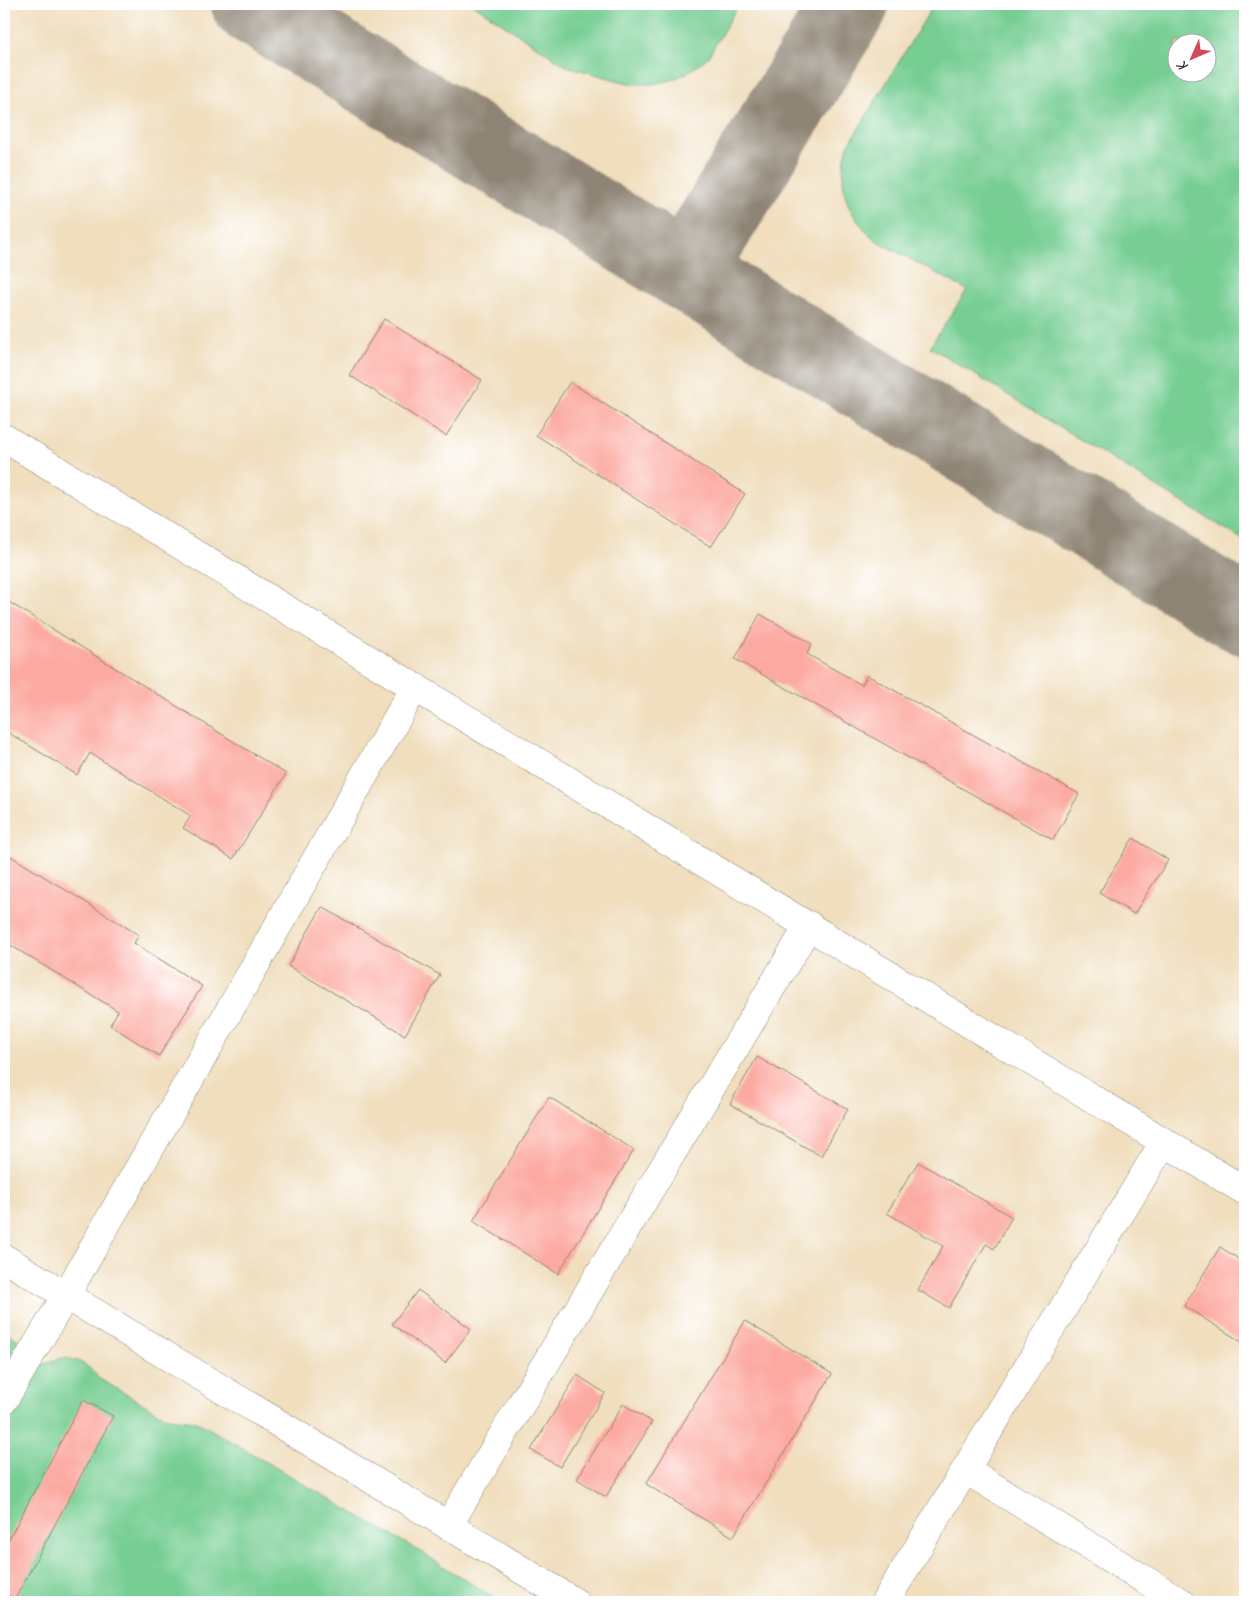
<svg xmlns="http://www.w3.org/2000/svg" width="1249" height="1606" font-family="Caveat,sans-serif">
<rect width="100%" height="100%" fill="#fff"/>
<filter id="ink" filterUnits="userSpaceOnUse"><feTurbulence type="fractalNoise" baseFrequency=".02" numOctaves="2"/><feDisplacementMap in="SourceGraphic" scale="10" xChannelSelector="R" yChannelSelector="G"/><feConvolveMatrix kernelMatrix="1 2 1 2 8 2 1 2 1" color-interpolation-filters="sRGB"/></filter>
<filter id="wash" filterUnits="userSpaceOnUse"><feTurbulence type="fractalNoise" baseFrequency=".0096" numOctaves="4" result="noise"/><feDisplacementMap in="SourceGraphic" scale="20" xChannelSelector="R" yChannelSelector="G"/><feGaussianBlur stdDeviation="1.12" result="paint"/><feColorMatrix in="noise" values="0 0 0 0 0 0 0 0 0 0 0 0 0 0 0 0 0 1.4 0 .05"/><feComposite in="paint" operator="in"/></filter>
<g filter="url(#wash)">
<rect width="100%" height="100%" fill="#f0debd"/>
<g fill="#76ce93" stroke="#507c5f" fill-rule="evenodd">
<path d="M473,4H739L708,57L697,66L685,74L672,80L653,84H634L616,80L566,66Z"/>
<path d="M934,4H1245V541L930,347L967,290L877,241C845,214 836,186 848,146ZM1176,42H1206V72H1176Z"/>
<path d="M4,1331L23,1343L4,1375Z"/>
<path d="M64,1358C79,1360 89,1365 98,1378L168,1418L196,1421L419,1551L501,1602H4V1426L36,1370C45,1363 53,1359 64,1358Z"/>
</g>
<g fill="none" stroke-linecap="round" stroke-linejoin="round">
<g stroke="#8e8474" stroke-width="78">
<path d="M250,4L1245,616"/>
<path d="M686,272L850,4"/>
</g>
</g>
<g id="blocks">
<g fill="#fcaaa1">
<path d="M384,319L482,380L446,436L349,375Z"/>
<path d="M570,382L745,494L711,547L536,435Z"/>
<path d="M4,599L286,774L233,859L183,828L191,816L90,753L77,775L4,730Z"/>
<path d="M760,614L812,644L807,654L862,685L867,675L1079,794L1053,840L735,659Z"/>
<path d="M1133,838L1168,860L1134,914L1099,893Z"/>
<path d="M4,852L139,935L134,943L202,986L159,1056L110,1025L118,1011L5,942L4,944Z"/>
<path d="M322,907L440,975L405,1035L288,966Z"/>
<path d="M757,1057L848,1109L821,1156L730,1104Z"/>
<path d="M549,1097L634,1150L558,1274L473,1221Z"/>
<path d="M918,1162L1012,1217L994,1249L986,1244L949,1308L918,1290L943,1246L887,1213Z"/>
<path d="M1220,1247L1245,1263V1344L1184,1306Z"/>
<path d="M418,1290L471,1329L445,1363L392,1324Z"/>
<path d="M745,1321L832,1374L733,1537L646,1484Z"/>
<path d="M577,1375L605,1393L560,1467L531,1450Z"/>
<path d="M83,1400L113,1416L15,1599L4,1593V1548Z"/>
<path d="M623,1404L652,1422L606,1497L577,1479Z"/>
</g>
</g>
</g>
<g filter="url(#ink)">
<use href="#blocks" fill-opacity="0" stroke="#8e8474" stroke-width="1"/>
<g fill="none" stroke-linecap="round" stroke-linejoin="round">
<defs>
<g id="minor">
<path d="M4,438L1245,1191"/>
<path d="M4,1258L575,1602"/>
<path d="M4,1400L66,1295L415,687"/>
<path d="M966,1470L1181,1602"/>
<path d="M448,1526L809,925"/>
<path d="M885,1602L1164,1142"/>
</g>
</defs>
<use href="#minor" stroke="#8e8474" stroke-width="29"/>
<use href="#minor" stroke="#fff" stroke-width="28"/>
</g>
</g>
<rect width="1249" height="1606" fill="none" stroke="#fff" stroke-width="20"/>
<g transform="translate(1192 58) rotate(225)"><circle r="24" fill="#ffffff" stroke="#aaaaaa"/>
<path d="M0-4L9 19L0 12L-9 19Z" fill="#d1495b"/>
<text y="-8" font-size="14" font-weight="bold" text-anchor="middle" fill="#2b2b2b">K</text>
</g>
</svg>
